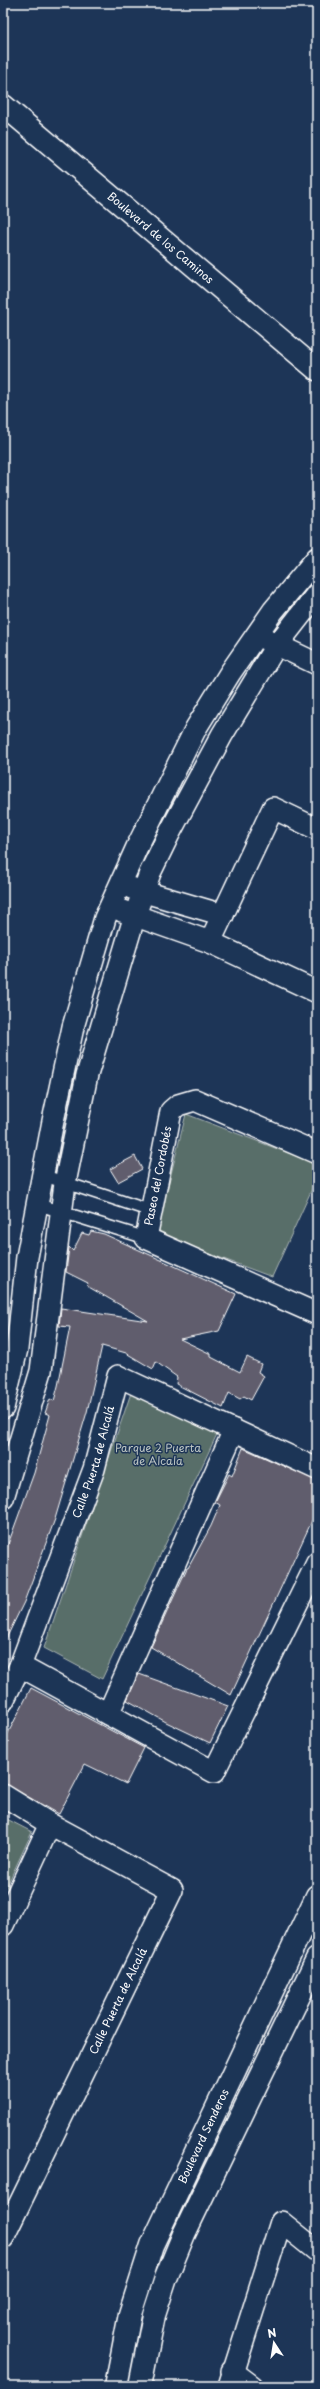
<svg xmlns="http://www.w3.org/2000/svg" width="320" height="2389" font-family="'Playpen Sans',sans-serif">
<rect width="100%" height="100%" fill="#1d3557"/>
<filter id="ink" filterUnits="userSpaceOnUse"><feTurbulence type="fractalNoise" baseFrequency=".025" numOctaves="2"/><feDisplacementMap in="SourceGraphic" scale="8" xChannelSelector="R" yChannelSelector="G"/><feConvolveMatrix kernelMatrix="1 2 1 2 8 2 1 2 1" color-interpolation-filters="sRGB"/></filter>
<g filter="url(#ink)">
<g fill="#586e69" stroke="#acb6b4">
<path d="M186,1114L317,1164V1178L272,1277L156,1234Z"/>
<path d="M132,1390L218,1432L102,1679L44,1648Z"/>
<path d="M3,1817L32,1832L3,1894Z"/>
</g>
<g fill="#615d6d" stroke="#fff">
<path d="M135,1156L142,1169L118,1182L110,1169Z"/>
<path d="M91,1231L104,1234L236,1294L219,1331L180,1339L211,1354V1357L240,1372L247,1357L261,1364L258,1372L264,1376L251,1400L244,1396L240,1399L229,1393L223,1408L176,1384L177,1377L156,1362L153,1369L126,1353L102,1346L87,1412L55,1519L24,1602L3,1645V1558L34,1473L50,1415L45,1413L50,1399L54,1401L58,1386L70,1327L59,1326L61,1308L148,1321L87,1286L88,1283L66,1272L69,1247L73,1251L82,1233L89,1235Z"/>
<path d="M243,1448L317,1481V1510L231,1695L151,1647L187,1568H188L211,1526L220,1505L215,1502L229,1474L232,1476Z"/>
<path d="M139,1674L228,1706L210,1743L166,1722L127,1700Z"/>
<path d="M31,1688L144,1748L126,1784L85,1764L59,1814L3,1783V1743Z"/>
</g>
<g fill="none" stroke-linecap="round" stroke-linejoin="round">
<defs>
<g id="service">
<path d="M42,1175L151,1211"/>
<path d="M36,1204L146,1238"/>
</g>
<g id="minor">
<path id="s1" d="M3,105L317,370"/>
<path d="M265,639L317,664"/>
<path d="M317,829L273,808L210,942L317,992"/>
<path d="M131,888L223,915"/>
<path d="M122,911L210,942"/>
<path d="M317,1153L195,1100L178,1105L171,1111L146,1238L317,1314"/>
<path d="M3,1408L17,1349L27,1257L53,1121L73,1027L105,918L137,847L196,728L230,673L273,611L317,558"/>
<path d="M3,1498L41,1371L65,1183L87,1075L135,915L150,873L169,834L222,735L274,649L317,594"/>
<path d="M20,1666L214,1772L317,1563"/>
<path id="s2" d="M3,1701L20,1666L94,1469L118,1376L317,1469"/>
<path d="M108,1714L234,1430"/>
<path d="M3,1795L50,1824L172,1890L3,2238"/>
<path d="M3,1925L50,1824"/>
<path d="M232,2371L252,2386"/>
<path d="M229,2386L281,2222L317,2251"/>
</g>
<g id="secondary">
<path id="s3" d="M116,2386L130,2314L152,2245L317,1896"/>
<path d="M140,2386L154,2315L166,2278L184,2234L317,1959"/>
</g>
</defs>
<use href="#service" stroke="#fff" stroke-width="14"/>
<use href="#minor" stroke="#fff" stroke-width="24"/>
<use href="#secondary" stroke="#fff" stroke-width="25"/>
<use href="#service" stroke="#1d3557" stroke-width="11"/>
<use href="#minor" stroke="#1d3557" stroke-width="21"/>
<use href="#secondary" stroke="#1d3557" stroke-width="22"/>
</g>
</g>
<g text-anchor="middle" stroke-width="3" stroke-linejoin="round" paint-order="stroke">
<g font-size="11" fill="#fff" stroke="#1d3557">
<text dy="4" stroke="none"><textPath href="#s1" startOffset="206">Boulevard de los Caminos</textPath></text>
<text transform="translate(158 1176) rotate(-79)" y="4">Paseo del Cordobés</text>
<text dy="4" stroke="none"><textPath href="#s2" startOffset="256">Calle Puerta de Alcalá</textPath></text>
<text transform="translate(118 2001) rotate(-64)" y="4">Calle Puerta de Alcalá</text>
<text dy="4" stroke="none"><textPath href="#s3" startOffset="266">Boulevard Senderos</textPath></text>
</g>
<g font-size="11" fill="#bcc5c3" stroke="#1d3557">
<text x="158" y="1452">Parque 2 Puerta<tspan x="158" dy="13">de Alcala</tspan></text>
</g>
</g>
<rect width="320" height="2389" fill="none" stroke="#1d3557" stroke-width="16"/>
<rect x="8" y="8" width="304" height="2373" fill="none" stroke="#fff" stroke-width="1.5" filter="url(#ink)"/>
<g transform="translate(274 2343) rotate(348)" stroke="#1d3557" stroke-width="3" paint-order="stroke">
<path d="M0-3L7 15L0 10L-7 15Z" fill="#ffffff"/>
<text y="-6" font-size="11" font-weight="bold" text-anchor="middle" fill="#ffffff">N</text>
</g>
</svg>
